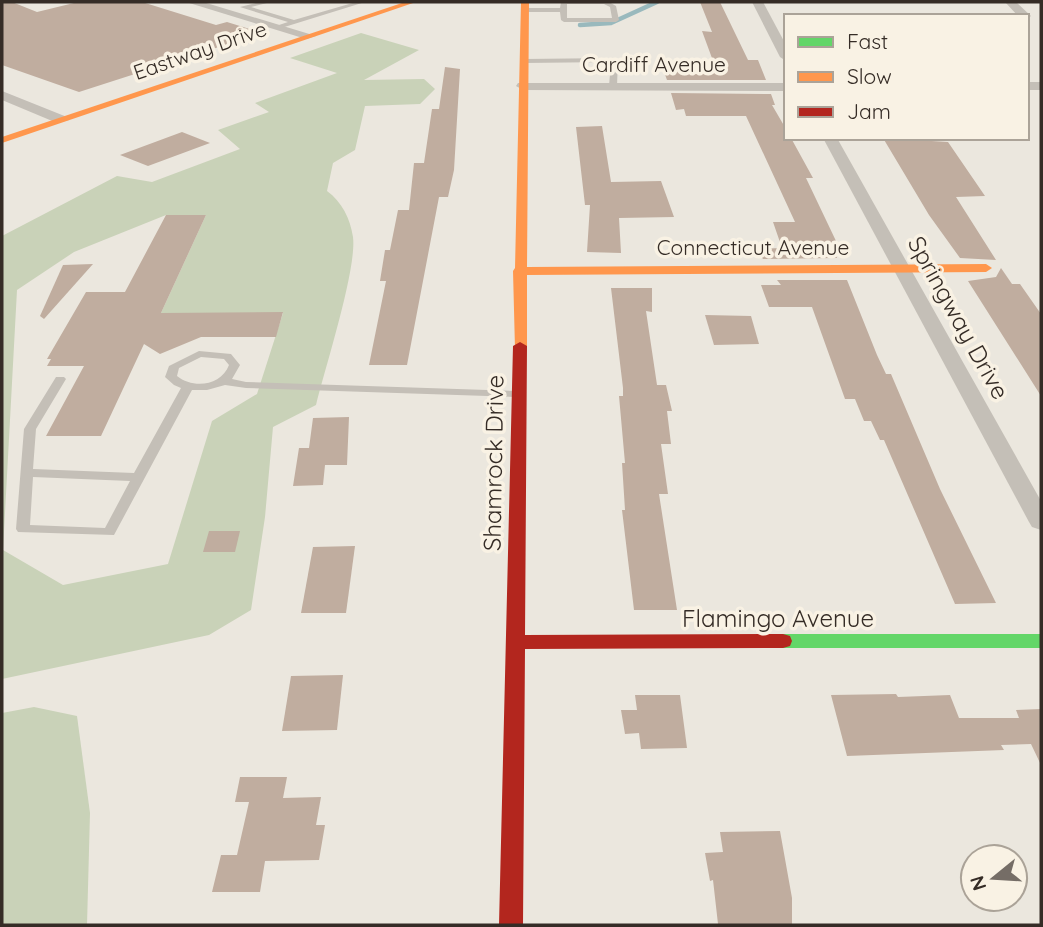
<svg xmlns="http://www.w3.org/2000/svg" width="1043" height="927" font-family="Quicksand,sans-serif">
<rect width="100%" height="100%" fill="#ebe7de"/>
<g fill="#c9d2b8" fill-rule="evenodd">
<path d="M361,33L419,50L364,80L424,79L435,89L420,104L365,106L355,150L333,163L327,191C342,202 350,218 353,237C357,269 325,368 316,405L273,427L265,517L251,610L209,635L2,679V236L117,176L152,182L240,149L218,130L269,112L255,103L337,73L290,58ZM166,215H206L161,313H283L257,394L212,421L168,564L63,585L3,550L17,290L74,252Z"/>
<path d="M34,707L77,716L90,813L87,925H2V713Z"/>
</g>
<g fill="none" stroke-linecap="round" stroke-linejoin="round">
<path stroke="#99b9bd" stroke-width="4.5" d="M580,25L611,23L657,2"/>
</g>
<g fill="#c0ad9f">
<path d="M2,2H12L37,12L78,2H142L216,25L227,22L262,33L79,92L2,65Z"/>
<path d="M700,2H720L748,60H758L766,80H667L663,69H716L702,31L712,32Z"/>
<path d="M445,67L460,69L454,170L448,197H439L407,365H369L386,281H380L385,250H390L398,210H409L414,163H424L432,109H439Z"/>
<path d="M671,93L771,94L775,105H772L786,129V138H791L813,178H806L836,241H832L837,258L763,259L756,249L782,248L773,222H795L746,116H686L684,109L676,110Z"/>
<path d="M602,126L611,182L661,181L674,217L619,218L621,253L587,252L590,205H585L576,127Z"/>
<path d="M182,132L210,143L148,166L120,155Z"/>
<path d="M883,138L948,142L985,196L956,197L996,260L960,258L929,215Z"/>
<path d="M166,215H206L161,313L283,312L276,337H201L160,354L144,344L101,436H46L84,366H47L51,359H47L86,292H125Z"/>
<path d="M93,264L44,319L40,316L63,265Z"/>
<path d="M1001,268L1012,284H1020L1041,314V396L968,281L996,277Z"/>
<path d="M777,280H847L877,355L886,374H891L940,489L996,603L955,604L884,440H880L871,421H864L855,399H845L812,307H769L761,285H781Z"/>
<path d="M611,288H652V312L646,311L657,385H666L672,411H667L671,444H661L668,494H659L677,610H634L622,510H625L622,463H625L619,396H623V388Z"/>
<path d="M705,315L751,316L759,344L714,345Z"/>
<path d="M349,417L347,465H325L323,485L293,486L299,448H309L313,418Z"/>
<path d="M209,531H240L235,552H203Z"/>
<path d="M355,546L346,613H301L313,547Z"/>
<path d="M343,675L337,730L282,731L291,676Z"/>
<path d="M896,694L898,697L950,695L959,718H1019L1016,710L1041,709V765L1031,744L1001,745L1004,750L847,756L831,695Z"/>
<path d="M635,695H680L687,748L641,749L639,733L625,734L621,710H637Z"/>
<path d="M240,777H287L283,798L321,797L316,825H325L319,860L265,861L260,892H212L221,855H237L249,802H235Z"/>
<path d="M780,831L792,898V925L718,924L713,880L710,881L705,853L723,852L720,832Z"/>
</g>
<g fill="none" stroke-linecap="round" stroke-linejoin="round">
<g fill="#c4bfb7" fill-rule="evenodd">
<path d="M260,2H271L251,7L294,20L356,2H365L278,29L276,28V26L288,22L240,7Z"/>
<path d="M561,2H609L616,6L619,20L616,22H564L561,20L560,12H525L522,10L525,8H560ZM567,4H604L610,7L612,18H567Z"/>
<path d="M615,58L618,60L617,86L613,88L609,86L611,62L524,63L521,61L524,59Z"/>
<path d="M199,351L231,354L240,365L232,379L246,382L517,391L523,394L517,397L246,388L225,385L207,390H192L114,535L18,532L16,529L24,429L56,377H64L66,379L36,429L33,469L134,473L181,388L174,385L165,377L169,366ZM201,357L224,359L229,365C221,386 193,389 177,376L179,368ZM33,477L130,481L105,528L30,525Z"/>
</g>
<g fill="#c4bfb7" fill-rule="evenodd">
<path d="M186,2H203L316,36L306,39Z"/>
<path d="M752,2H763L786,45V61L780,57Z"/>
<path d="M1005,2H1016L1031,16L1027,19V16H1018Z"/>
<rect x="1027" y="82" width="14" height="8"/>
<path d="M518,83H786V91L523,90L516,86Z"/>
<path d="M2,91L67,117L69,120L57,123L2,100Z"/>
<path d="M823,138H837L1041,501V530L1032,527L1029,522Z"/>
</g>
<path fill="#63d668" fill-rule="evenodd" d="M783,634H1041V648H783L776,646L774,641L776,636Z"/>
<g fill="#ff974d" fill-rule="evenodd">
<path d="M405,2H416L2,143V137Z"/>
<path d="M521,2H529L527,267L986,264L992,268L986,272L527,275V346L520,350L515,349L513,271L515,268Z"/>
</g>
<path fill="#b3261e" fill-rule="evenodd" d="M520,342L527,346L525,635L783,634L790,636L792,641L790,646L783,648L525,649L523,925H499L513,346Z"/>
</g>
<g text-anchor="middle" stroke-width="7" stroke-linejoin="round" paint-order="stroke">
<g font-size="21" fill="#352c26" stroke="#f9f2e4">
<text transform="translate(200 51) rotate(-19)" y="7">Eastway Drive</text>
<text x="654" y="72">Cardiff Avenue</text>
<text x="753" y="255">Connecticut Avenue</text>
</g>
<g font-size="24" fill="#352c26" stroke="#f9f2e4">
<text transform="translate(958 318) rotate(61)" y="8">Springway Drive</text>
<text transform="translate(494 463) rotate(-89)" y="8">Shamrock Drive</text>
<text x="778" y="627">Flamingo Avenue</text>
</g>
</g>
<rect width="1043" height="927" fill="none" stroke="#352c26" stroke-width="7"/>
<rect x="784" y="14" width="245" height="126" fill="#f9f2e4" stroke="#aba398" stroke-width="2"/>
<rect x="798" y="37" width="35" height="10" fill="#63d668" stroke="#aba398" stroke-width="2"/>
<text x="847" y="49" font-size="21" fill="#352c26">Fast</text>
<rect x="798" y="72" width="35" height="10" fill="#ff974d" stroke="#aba398" stroke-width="2"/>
<text x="847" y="84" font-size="21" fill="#352c26">Slow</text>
<rect x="798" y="107" width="35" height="10" fill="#b3261e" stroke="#aba398" stroke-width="2"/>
<text x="847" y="119" font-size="21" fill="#352c26">Jam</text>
<g transform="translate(994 878) rotate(252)"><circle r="33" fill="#f9f2e4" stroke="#aba398" stroke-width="2"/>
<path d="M0-5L12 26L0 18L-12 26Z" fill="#756d66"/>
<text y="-10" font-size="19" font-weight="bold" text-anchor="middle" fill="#352c26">N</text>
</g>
</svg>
